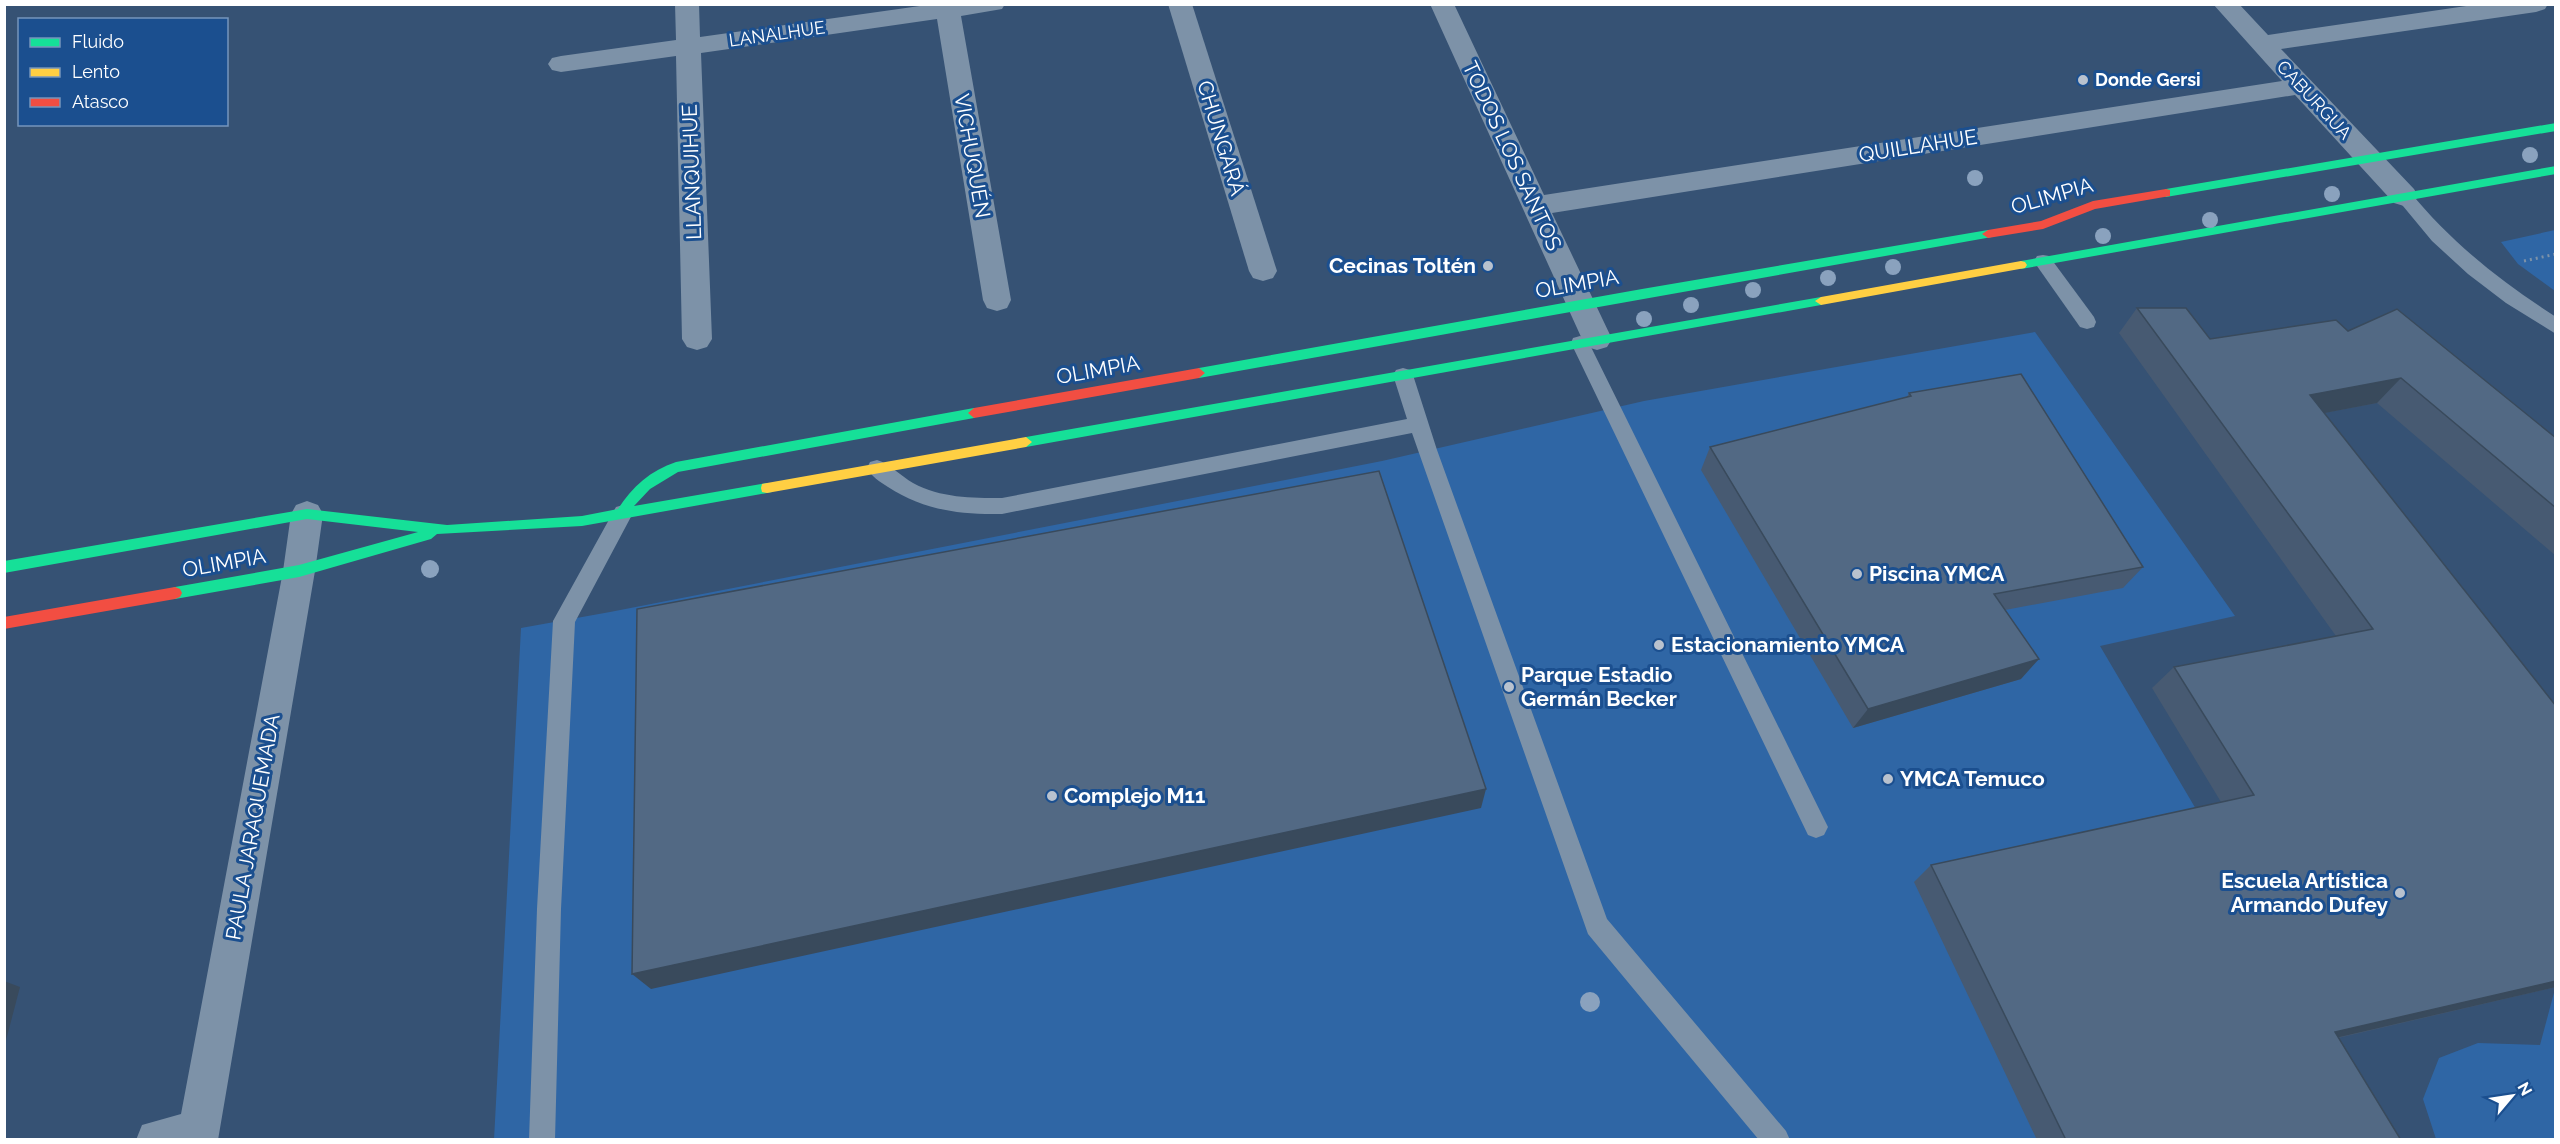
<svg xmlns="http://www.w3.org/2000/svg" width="2560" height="1144" font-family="Raleway,sans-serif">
<rect width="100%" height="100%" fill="#365274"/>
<g fill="#2f66a5">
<path d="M2555,230H2556L2555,291L2518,264L2501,242Z"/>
<path d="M2035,332L2235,616L2100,646L2390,1139L494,1140L521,628L610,612L1382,461L1644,401Z"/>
<path d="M2555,989V1139H2436L2423,1099L2439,1058L2478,1043L2540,1045Z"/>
</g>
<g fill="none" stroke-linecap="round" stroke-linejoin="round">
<path stroke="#7d92a8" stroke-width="3" stroke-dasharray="2 4" stroke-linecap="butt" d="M2524,261L2556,254"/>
<g fill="#7d92a8" fill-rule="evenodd">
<path d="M2404,190L2410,192C2452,243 2500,281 2556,317V334L2506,303L2468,274L2432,241L2398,200L2395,196L2398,192Z"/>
<path d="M2043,255L2049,256L2094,317L2096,322L2094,327L2087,329L2080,327L2037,266L2034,261L2037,256Z"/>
<path d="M1580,336L1587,338L1589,343L1824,819L1828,827L1824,835L1816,838L1808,835L1571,343L1573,338Z"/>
<path d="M1403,368L1410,370L1413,375L1437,450L1607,919L1786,1131L1790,1140H1759L1588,934L1412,433L1002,514C961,515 923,510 888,487C880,482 871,476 867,468L870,462L877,460C890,464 901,476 913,483C941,498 971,498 1002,498L1407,419L1393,375L1396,370Z"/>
<path d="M623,505L630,507L633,513L575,622L561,909L555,1140H529L537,909L553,621L616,507Z"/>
</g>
<g fill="#7d92a8" fill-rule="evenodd">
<path d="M675,4H699L700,37L934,4H1005L1002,9L961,16L1011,300L1007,308L997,311L987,308L983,300L937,19L701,53L712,339L707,347L697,350L687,347L682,339L676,56L561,72L552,70L548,64L552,58L561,56L676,40Z"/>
<path d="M1168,4H1192L1277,271L1273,278L1263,281L1253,278L1249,271Z"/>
<path d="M1430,4H1454L1544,195L2282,81L2213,4H2239L2268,35L2480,4H2548L2545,9L2536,12L2281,49L2414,189L2418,196L2414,203L2404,206L2394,203L2295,95L1552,213L1612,339L1607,347L1597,350L1587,347L1582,339Z"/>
<path d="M307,501L318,505L323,514L315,571L218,1140H136L142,1125L181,1114L283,571L291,514L296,505Z"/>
</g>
<g fill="#16e098" fill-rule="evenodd">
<path d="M2556,123V131L2166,197L2160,193L2166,189Z"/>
<path d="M2556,166V174L2021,269L2015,265L2021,261Z"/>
<path d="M1988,230L1994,234L1992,237L1199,378L1193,373L1199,368L1642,289Z"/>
<path d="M1821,297L1827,301L1821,305L1026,447L1020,442L1026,437Z"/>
<path d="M974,408L980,413L974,418L678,472L650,489L634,506L767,483L772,484L773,488L772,492L767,493L582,526L437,534L431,539L299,577L175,599L170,597L168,593L170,589L175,587L299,565L418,532L307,519L4,573V561L307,509L447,525L582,516L618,509C632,487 651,470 676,462Z"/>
</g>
<g fill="#ffcf43" fill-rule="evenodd">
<path d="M2021,261L2025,262L2027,265L2025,268L1821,305L1815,301L1821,297Z"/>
<path d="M1026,437L1032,442L1026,447L767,493L762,492L761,488L762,484L767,483Z"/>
</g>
<g fill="#f24e42" fill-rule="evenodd">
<path d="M2166,189L2170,190V196L2095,209L2043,229L1988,238L1982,234L1988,230L2041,221L2093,201Z"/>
<path d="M1199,368L1205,373L1199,378L974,418L968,413L974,408Z"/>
<path d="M175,587L180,589L182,593L180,597L175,599L4,629V617Z"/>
</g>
</g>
<g fill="#8aa2be">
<circle cx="2530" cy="155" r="8"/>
<circle cx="1975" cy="178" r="8"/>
<circle cx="2332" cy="194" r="8"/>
<circle cx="2210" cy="220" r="8"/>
<circle cx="2103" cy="236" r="8"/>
<circle cx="1893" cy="267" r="8"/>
<circle cx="1828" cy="278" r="8"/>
<circle cx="1753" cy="290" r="8"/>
<circle cx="1691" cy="305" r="8"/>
<circle cx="1644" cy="319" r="8"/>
<circle cx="430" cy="569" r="9"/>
<circle cx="1590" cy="1002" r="10"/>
</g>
<g fill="#475a72">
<path d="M2137,308L2210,339L2348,331L2556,438V556L2377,403L2324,413L2556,706V987L2338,1038L2401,1140H2037L1914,882L1931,865L2221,802L2152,688L2174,667L2336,636L2119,333Z"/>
<path d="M1909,393L2143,567L2123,588L2005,610L2021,679L1853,728L1701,470L1710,447L1907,397Z"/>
</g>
<g fill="#394a5c">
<path d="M2401,378L2377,403L2288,420L2310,395Z"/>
<path d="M2039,659L2021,679L1853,728L1868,709Z"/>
<path d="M1486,789L1481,808L651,989L632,974Z"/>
<path d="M4,981L20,987L4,1048Z"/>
<path d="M2556,981V987L2305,1045L2335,1032Z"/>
</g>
<g fill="#526984" stroke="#394a5c" stroke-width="1.5">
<path d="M2137,308H2186L2210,339L2336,320L2348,331L2397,309L2556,438V508L2401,378L2310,395L2556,706V981L2335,1032L2401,1140H2066L1931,865L2254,795L2174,667L2373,629Z"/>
<path d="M2021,374L2143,567L1994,594L2039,659L1868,709L1710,447L1911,396L1909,393Z"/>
<path d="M1379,471L1486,789L632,974L637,609Z"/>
</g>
<g fill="#b9c2ce" stroke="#1b4f8f" stroke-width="2">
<circle cx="2083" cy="80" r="6"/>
<circle cx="1488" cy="266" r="6"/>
<circle cx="1857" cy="574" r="6"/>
<circle cx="1659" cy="645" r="6"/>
<circle cx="1509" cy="687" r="6"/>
<circle cx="1888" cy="779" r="6"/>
<circle cx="1052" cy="796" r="6"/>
<circle cx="2400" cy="893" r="6"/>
</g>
<g text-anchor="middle" stroke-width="6" stroke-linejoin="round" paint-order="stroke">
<g font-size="18" fill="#fff" stroke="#1b4f8f">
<text transform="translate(777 34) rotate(-8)" y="6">LANALHUE</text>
<text transform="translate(2314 100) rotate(47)" y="6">CABURGUA</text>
</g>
<g font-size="18" font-weight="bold" fill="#fff" stroke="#1b4f8f" text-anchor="start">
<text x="2095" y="86">Donde Gersi</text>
</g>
<g font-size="21" fill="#fff" stroke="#1b4f8f">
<text transform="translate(1221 138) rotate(73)" y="7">CHUNGARÁ</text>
<text transform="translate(1918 146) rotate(-9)" y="7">QUILLAHUE</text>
<text transform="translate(972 156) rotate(80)" y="7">VICHUQUÉN</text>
<text transform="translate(1512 156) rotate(65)" y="7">TODOS LOS SANTOS</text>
<text transform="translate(692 172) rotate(-92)" y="7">LLANQUIHUE</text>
<text transform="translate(2052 196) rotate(-16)" y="7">OLIMPIA</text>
<text transform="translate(1577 284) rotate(-10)" y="7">OLIMPIA</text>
<text transform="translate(1098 370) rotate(-10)" y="7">OLIMPIA</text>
<text transform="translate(224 563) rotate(-10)" y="7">OLIMPIA</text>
<text transform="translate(253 827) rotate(-80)" y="7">PAULA JARAQUEMADA</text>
</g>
<g font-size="21" font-weight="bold" fill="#fff" stroke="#1b4f8f" text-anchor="start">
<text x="1476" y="273" text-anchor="end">Cecinas Toltén</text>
<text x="1869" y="581">Piscina YMCA</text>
<text x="1671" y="652">Estacionamiento YMCA</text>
<text x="1521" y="682">Parque Estadio<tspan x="1521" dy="24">Germán Becker</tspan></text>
<text x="1900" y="786">YMCA Temuco</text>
<text x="1064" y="803">Complejo M11</text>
<text x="2388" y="888" text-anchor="end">Escuela Artística<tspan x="2388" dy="24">Armando Dufey</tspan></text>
</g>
</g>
<rect width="2560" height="1144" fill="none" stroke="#ffffff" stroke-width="12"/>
<rect x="18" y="18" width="210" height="108" fill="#1b4f8f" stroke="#7695bc" stroke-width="1.5"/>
<rect x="30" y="38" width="30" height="9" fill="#16e098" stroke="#7695bc" stroke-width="1.5"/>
<text x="72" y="48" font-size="18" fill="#ffffff">Fluido</text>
<rect x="30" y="68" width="30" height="9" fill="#ffcf43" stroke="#7695bc" stroke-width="1.5"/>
<text x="72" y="78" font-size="18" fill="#ffffff">Lento</text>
<rect x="30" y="98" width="30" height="9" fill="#f24e42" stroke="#7695bc" stroke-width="1.5"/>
<text x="72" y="108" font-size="18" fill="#ffffff">Atasco</text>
<g transform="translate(2512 1096) rotate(61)" stroke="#1b4f8f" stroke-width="4.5" paint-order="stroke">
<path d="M0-4.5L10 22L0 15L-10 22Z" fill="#ffffff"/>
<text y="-9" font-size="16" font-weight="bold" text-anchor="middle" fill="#ffffff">N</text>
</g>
</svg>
